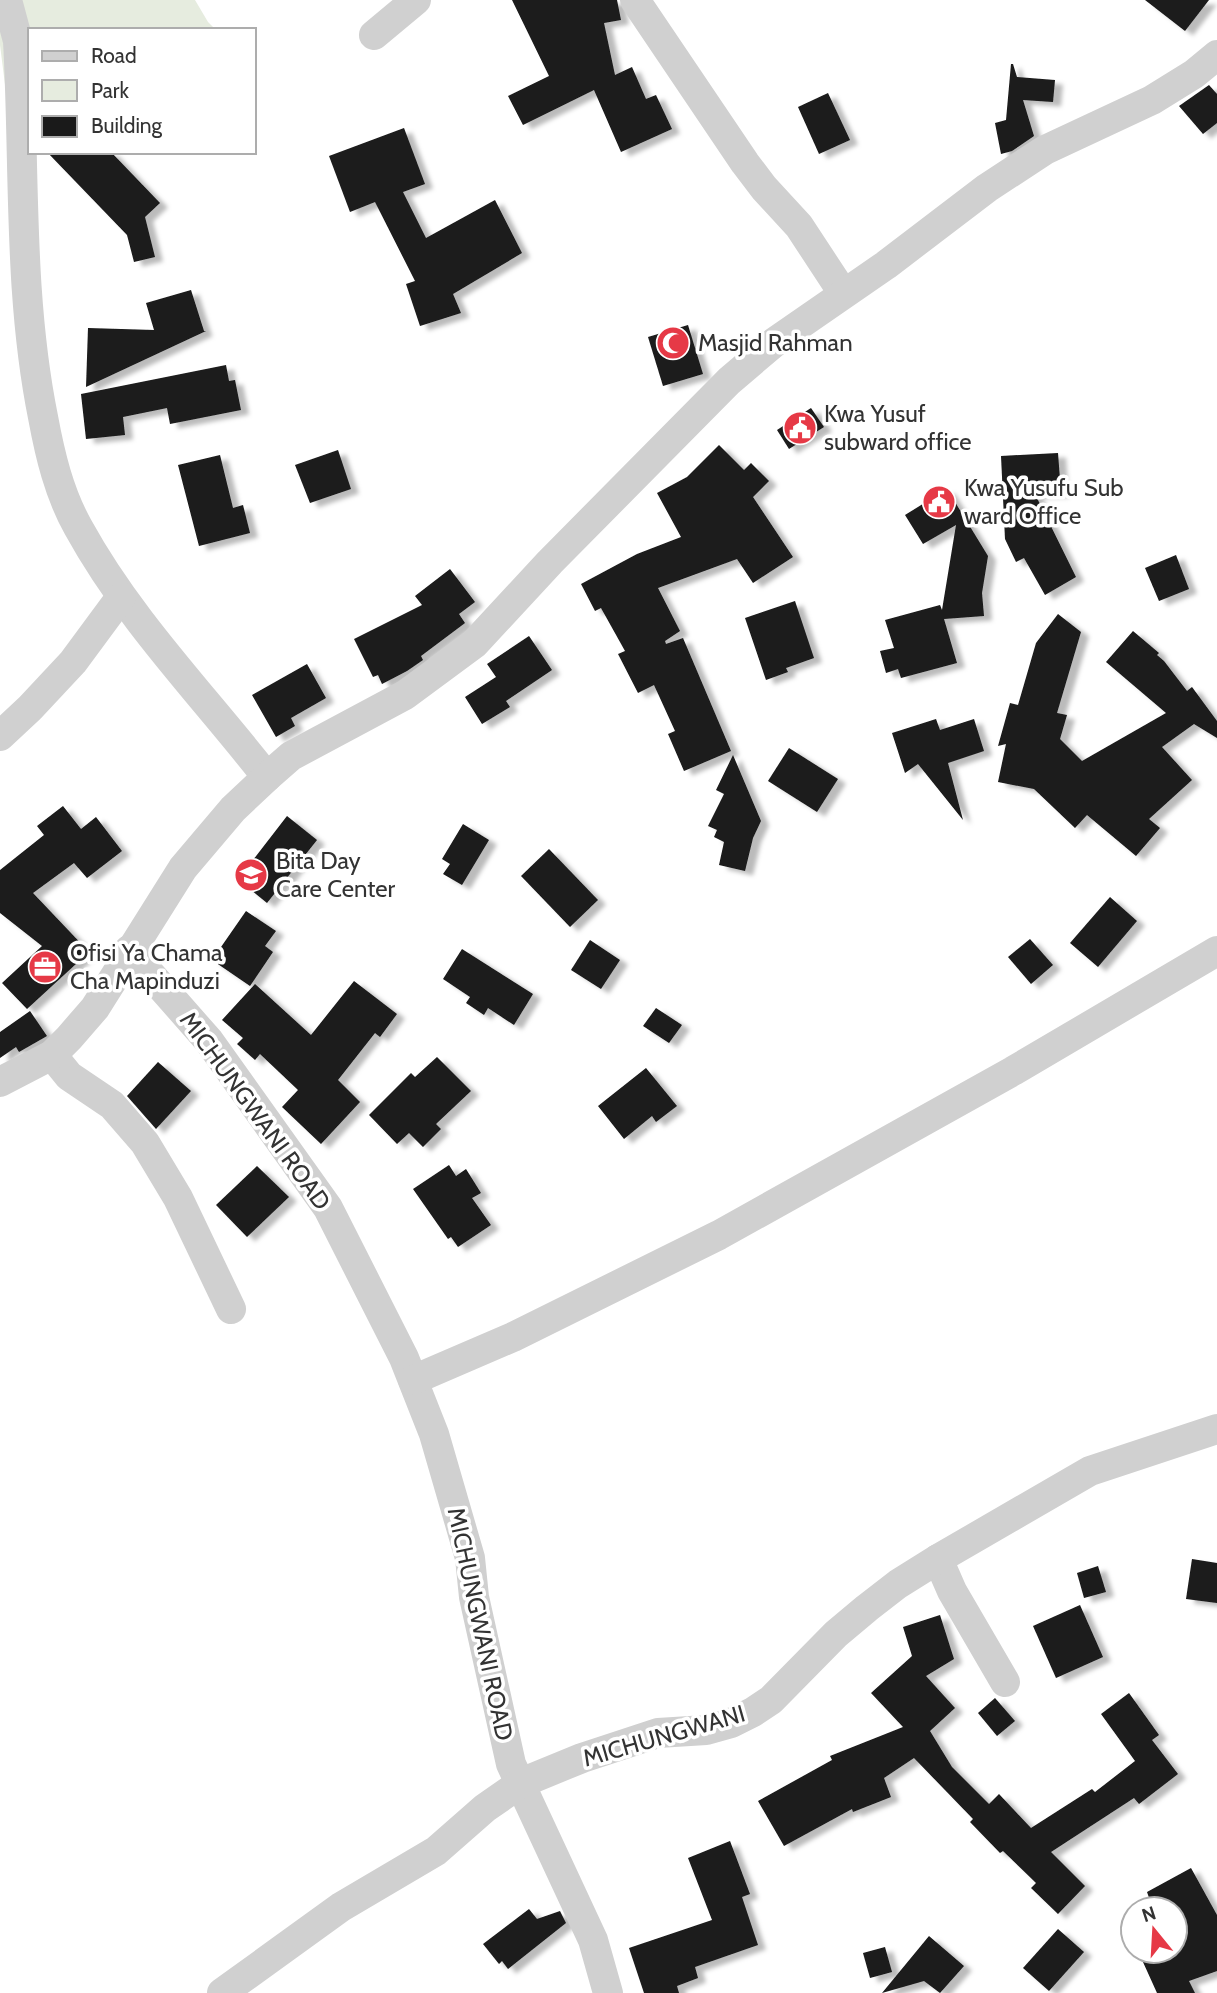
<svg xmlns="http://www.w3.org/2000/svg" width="1217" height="1993" font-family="Cabin,sans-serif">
<defs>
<filter id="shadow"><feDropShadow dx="8" dy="4.5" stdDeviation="2" flood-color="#0004"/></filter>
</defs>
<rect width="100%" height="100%" fill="#fff"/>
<path fill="#e6ecdf" d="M0,0H195L208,22L216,30H30L13,148L0,45Z"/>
<g fill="#1a1a1a" filter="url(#shadow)">
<path d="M512,0H617L621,20L604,23L615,75L632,67L646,99L656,95L672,129L621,152L594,90L523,125L508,96L549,76Z"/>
<path d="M1145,0H1209L1185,31Z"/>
<path d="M1011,64H1013L1017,77L1055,80L1053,102L1023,100L1034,136L1012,151L1001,154L995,123L1006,120Z"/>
<path d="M1209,85L1217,94V123L1203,134L1179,106Z"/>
<path d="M828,93L850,140L819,154L798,107Z"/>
<path d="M404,128L425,184L403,192L426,238L495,200L522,253L453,294L461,313L420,326L406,284L415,281L375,202L350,212L329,156Z"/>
<path d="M47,152H111L160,203L145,217L155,257L134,262L127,235Z"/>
<path d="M191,290L204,331H206L86,387L88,328L154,330L146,303Z"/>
<path d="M688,325L703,374L663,386L648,337Z"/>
<path d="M226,365L229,381L235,380L241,410L170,424L167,408L123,417L125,435L86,439L81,394Z"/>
<path d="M811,408L824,427L789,449L777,430Z"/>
<path d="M719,445L744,470L751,463L769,481L753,497L793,557L753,583L737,559L658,588L680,631L665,641L666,644L683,638L731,751L684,771L668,734L675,731L654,685L638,693L618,654L625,651L601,608L595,611L581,584L637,554L681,537L657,493L687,477Z"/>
<path d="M338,450L351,489L310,503L295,465Z"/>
<path d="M1058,453L1061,493L1035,494L1076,577L1045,595L1024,558L1016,562L1005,539L1001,456Z"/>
<path d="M220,455L233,508L243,505L250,533L199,546L178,465Z"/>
<path d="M947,489L988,556L982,593L984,616L944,619L957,663L901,678L898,669L886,673L880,651L894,648L885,620L940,605L942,610L956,525L923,544L905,515Z"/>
<path d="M1176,555L1189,589L1159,601L1145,568Z"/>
<path d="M450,569L475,602L459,614L465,623L421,656L423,660L407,671L382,684L378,675L373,677L354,639L422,605L415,596Z"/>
<path d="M795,601L814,658L786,668L788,672L766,680L745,618Z"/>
<path d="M1058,614L1081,632L1057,713L1067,715L1060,739L1082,761L1166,713L1106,662L1133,631L1159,653L1157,655L1164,661L1187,691L1192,687L1217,721V738L1194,724L1162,747L1192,780L1149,819L1160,828L1136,856L1087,815L1075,828L1034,789L998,782L1006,744L998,746L1010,703L1018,705L1036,643Z"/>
<path d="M529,636L552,670L506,701L510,707L482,724L465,697L496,677L487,664Z"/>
<path d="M307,664L326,698L291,718L295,726L276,737L252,695Z"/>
<path d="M936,719L940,730L974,719L984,751L948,763L963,820L918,764L905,773L892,733Z"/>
<path d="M789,748L838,779L817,812L768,781Z"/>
<path d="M733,755L761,821L753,838L745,871L719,865L724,842L714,837L717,830L708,826L724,794L716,790Z"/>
<path d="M63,806L81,829L96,817L122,851L87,878L74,863L33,893L89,952L27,1009L2,983L42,946L0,913V870L44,835L37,826Z"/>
<path d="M287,816L317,840L267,903L235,877L251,858L253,860Z"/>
<path d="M463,824L489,840L462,885L443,874L450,864L442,859Z"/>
<path d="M549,849L598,900L570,927L521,876Z"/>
<path d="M1110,897L1137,921L1098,967L1070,943Z"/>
<path d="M246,911L276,931L265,946L273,952L250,986L212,960Z"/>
<path d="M1030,939L1053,965L1031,984L1008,957Z"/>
<path d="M590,940L620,960L601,989L571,970Z"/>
<path d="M462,949L533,994L514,1025L488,1008L484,1015L466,1003L470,997L443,979Z"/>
<path d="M354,981L397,1014L380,1037L375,1033L338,1080L360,1102L321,1144L282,1107L298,1090L260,1054L255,1060L237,1044L243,1038L222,1020L255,984L311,1035Z"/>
<path d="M656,1008L682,1025L669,1043L643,1026Z"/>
<path d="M30,1011L47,1036L19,1052L16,1047L0,1058V1032Z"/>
<path d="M437,1057L471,1091L436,1124L441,1129L423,1147L409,1133L397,1144L369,1115L411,1073L415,1077Z"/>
<path d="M158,1062L191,1091L156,1129L127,1096Z"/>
<path d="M646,1068L677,1106L656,1122L652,1116L624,1139L598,1106Z"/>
<path d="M449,1165L456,1176L466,1169L481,1193L472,1198L491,1225L458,1247L451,1237L448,1239L413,1189Z"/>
<path d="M257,1166L289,1197L247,1237L216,1205Z"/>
<path d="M1192,1559L1217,1563V1603L1186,1599Z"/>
<path d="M1098,1566L1106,1592L1084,1598L1077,1573Z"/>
<path d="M1080,1605L1103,1657L1056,1678L1033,1626Z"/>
<path d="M940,1615L954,1659L926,1676L955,1708L930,1731L952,1767L989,1804L999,1794L1031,1828L1092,1789L1095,1792L1135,1761L1101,1714L1129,1693L1159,1735L1152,1740L1178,1774L1139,1804L1134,1798L1051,1852L1085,1886L1058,1914L1031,1888L1036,1883L1003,1851L1000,1853L970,1822L973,1819L914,1758L884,1778L891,1797L853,1812L852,1809L784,1846L758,1801L832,1760L830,1756L903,1727L871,1693L912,1656L903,1627Z"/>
<path d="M995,1698L1015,1721L997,1736L978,1713Z"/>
<path d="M730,1841L750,1894L742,1897L758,1945L695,1967L698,1978L677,1986L679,1993H644L629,1948L712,1920L688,1858Z"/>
<path d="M1191,1868L1217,1915V1971L1189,1981L1195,1993H1157L1138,1951H1175V1909H1153L1147,1892Z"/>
<path d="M529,1909L537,1919L560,1911L566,1923L508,1969L502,1961L499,1964L483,1944Z"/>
<path d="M1058,1929L1084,1952L1049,1991L1023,1968Z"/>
<path d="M929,1936L964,1966L940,1993L924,1981L882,1993Z"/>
<path d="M885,1947L892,1972L870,1978L863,1953Z"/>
</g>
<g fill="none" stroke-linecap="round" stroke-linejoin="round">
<g stroke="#d0d0d0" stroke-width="30">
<path d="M7,0L18,41C25,166 18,293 43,417C50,455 59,493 78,527C129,620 202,694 267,777"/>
<path d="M635,0L745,163L764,188L799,226L843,293"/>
<path d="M374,35L416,0"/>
<path d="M0,736L30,708L73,662L121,597"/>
<path d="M129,950L209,1041L328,1208L404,1358L434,1434L470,1558L474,1597L511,1764L593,1940L608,1993"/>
<path d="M52,1055L69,1076L112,1105L145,1143L178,1198L231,1309"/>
<path d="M0,1082L52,1055L69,1038L95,1008L183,868L233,809L267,777L291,756L405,695L474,644L550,562L729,381L776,341L886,265L987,188L1045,150L1152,100L1194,74L1217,55"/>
<path d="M413,1380L513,1337L719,1235L1013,1071L1217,951"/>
<path d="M938,1559L952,1591L1005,1682"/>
<path d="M222,1993L341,1907L436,1851L485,1808L521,1783L582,1758L658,1733L706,1730L731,1723L753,1712L771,1700L836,1634L867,1608L898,1584L938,1559L1090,1471L1217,1429"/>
</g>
</g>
<defs>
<symbol id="mosque-disc" viewBox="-11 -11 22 22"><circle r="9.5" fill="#e63946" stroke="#fff"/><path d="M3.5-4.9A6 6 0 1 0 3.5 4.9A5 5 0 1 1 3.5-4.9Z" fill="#fff"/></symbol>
<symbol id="civic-disc" viewBox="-11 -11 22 22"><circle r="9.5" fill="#e63946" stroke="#fff"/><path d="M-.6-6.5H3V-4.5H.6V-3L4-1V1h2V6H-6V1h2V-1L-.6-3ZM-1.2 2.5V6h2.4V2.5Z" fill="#fff"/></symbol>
<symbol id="school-disc" viewBox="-11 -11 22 22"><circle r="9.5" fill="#e63946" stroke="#fff"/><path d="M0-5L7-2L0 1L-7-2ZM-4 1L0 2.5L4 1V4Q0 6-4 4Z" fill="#fff"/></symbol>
<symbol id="office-disc" viewBox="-11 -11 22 22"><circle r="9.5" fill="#e63946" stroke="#fff"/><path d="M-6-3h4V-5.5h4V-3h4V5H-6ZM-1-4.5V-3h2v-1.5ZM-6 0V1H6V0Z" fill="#fff"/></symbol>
</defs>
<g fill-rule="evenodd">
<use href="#mosque-disc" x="654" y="324" width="38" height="38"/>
<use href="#civic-disc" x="781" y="409" width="38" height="38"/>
<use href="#civic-disc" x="920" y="483" width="38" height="38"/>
<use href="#school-disc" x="232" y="856" width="38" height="38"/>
<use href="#office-disc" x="26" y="948" width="38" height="38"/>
</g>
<g text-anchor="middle" stroke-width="7" stroke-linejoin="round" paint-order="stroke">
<g font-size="24" fill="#333" stroke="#fff" text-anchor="start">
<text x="698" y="351">Masjid Rahman</text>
<text x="824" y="422">Kwa Yusuf<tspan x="824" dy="28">subward office</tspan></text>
<text x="964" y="496">Kwa Yusufu Sub<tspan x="964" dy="28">ward Office</tspan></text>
<text x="276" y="869">Bita Day<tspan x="276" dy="28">Care Center</tspan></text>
<text x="70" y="961">Ofisi Ya Chama<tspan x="70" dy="28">Cha Mapinduzi</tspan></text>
</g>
<g font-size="24" fill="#333" stroke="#fff">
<text transform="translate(255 1111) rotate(54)" y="8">MICHUNGWANI ROAD</text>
<text transform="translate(480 1624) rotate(78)" y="8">MICHUNGWANI ROAD</text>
<text transform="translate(664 1736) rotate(-16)" y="8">MICHUNGWANI</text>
</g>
</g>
<rect x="28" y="28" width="228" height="126" fill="#ffffff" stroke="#adadad" stroke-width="2"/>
<rect x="42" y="51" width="35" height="10" fill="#d0d0d0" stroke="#adadad" stroke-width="2"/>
<text x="91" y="63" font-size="21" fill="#333333">Road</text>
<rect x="42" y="80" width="35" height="21" fill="#e6ecdf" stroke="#adadad" stroke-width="2"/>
<text x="91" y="98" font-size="21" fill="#333333">Park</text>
<rect x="42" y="116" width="35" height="21" fill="#1a1a1a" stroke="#adadad" stroke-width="2"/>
<text x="91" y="133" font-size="21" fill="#333333">Building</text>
<g transform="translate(1154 1930) rotate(342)"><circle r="33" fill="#ffffff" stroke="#adadad" stroke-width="2"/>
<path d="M0-5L12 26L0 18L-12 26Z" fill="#e63946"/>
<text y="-10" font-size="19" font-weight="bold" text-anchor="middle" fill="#333333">N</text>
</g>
</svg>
